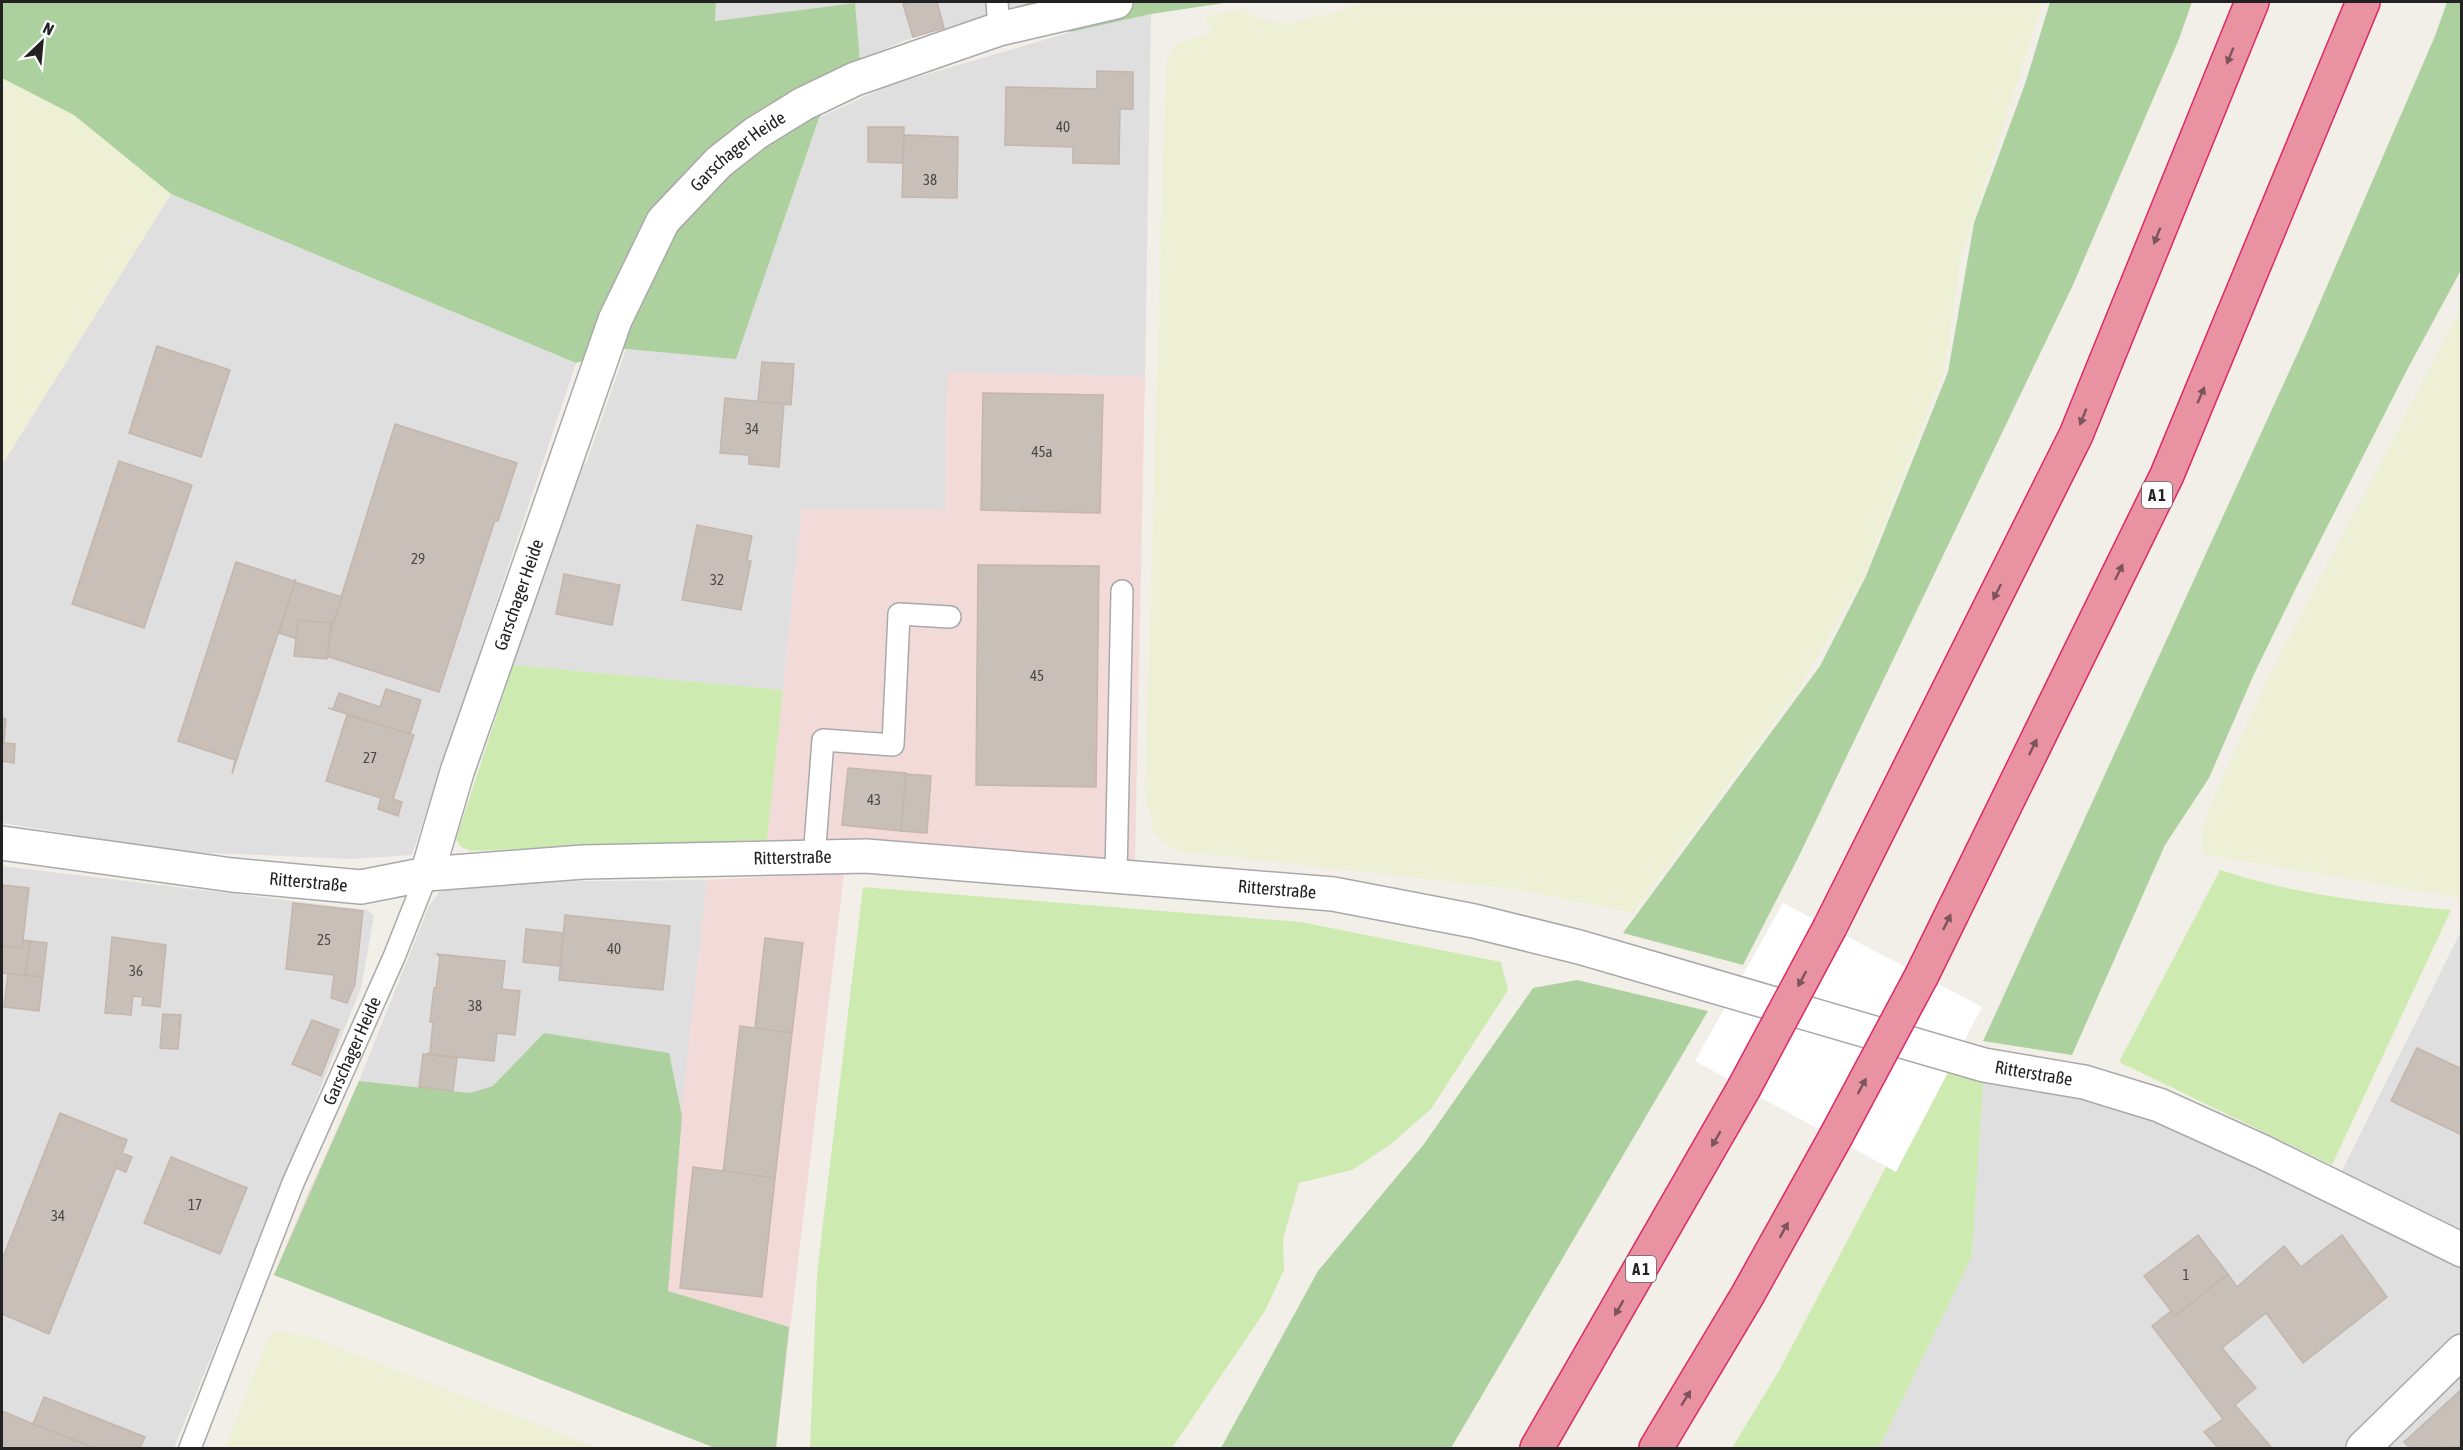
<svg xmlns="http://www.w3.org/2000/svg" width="2463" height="1450" font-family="'Asap Condensed',sans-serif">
<rect width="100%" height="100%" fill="#f2efe9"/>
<g fill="#e0dfdf">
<path d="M716,2H1027L1010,18L957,25L906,40L860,60L855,4L715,21Z"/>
<path d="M1151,14L1145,377L948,372L946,510L802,509L783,690L513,665L580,462L586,464L626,349L736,358L819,118L887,86L1071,32Z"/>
<path d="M171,194L576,363L412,855L351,859L142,850L95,845L96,838L2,823V465Z"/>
<path d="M2,866L368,910L374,916L361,988L174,1448H2Z"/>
<path d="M707,880L682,1116L359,1081L429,906L445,885L464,882Z"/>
<path d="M2461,931V1448H1879L1972,1256L1984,1065L2084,1082L2334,1187Z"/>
</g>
<g fill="#f2dad9">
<path d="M947,372L1145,377L1135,861L847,842L767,840L802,509L945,510Z"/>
<path d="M844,873L776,1448H715L274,1275L307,1195L359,1081L681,1116L707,880Z"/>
</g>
<g fill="#eef0d5">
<path d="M1362,2H2043L1961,258L1945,368L1864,576L1798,690L1633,913L1514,889L1180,851L1165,844L1154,833L1145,794L1166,62L1178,43L1212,33L1206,17L1244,8L1257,18L1285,24L1338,12Z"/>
<path d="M2,78L74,115L171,194L2,464Z"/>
<path d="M2461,309V898L2203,854L2202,831L2218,788L2272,670Z"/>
<path d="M277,1331L308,1336L599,1448H225L269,1336Z"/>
</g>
<g fill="#cdebb0">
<path d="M513,665L783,690L767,840L470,851L460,846L456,839Z"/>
<path d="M2220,870C2297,895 2371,903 2451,910L2332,1165L2119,1062Z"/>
<path d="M863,887L1301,922L1501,962L1508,990L1431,1109L1391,1144L1352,1170L1299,1183L1283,1239L1284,1270L1265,1311L1172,1448H810L817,1274Z"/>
<path d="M1939,1066L1983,1083L1972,1256L1879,1448H1732L1780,1369Z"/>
</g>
<g fill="#add19e">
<path d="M2,2H716L715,21L855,3L860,60L819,118L736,359L626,349L576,363L171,194L74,115L2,78Z"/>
<path d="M1027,2H1231L1151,14L1071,32L1010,18Z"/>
<path d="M2050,2H2192L2179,39L2072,287L1797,860L1743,965L1623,933L1820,666L1866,576L1948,372L1974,223L2026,81Z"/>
<path d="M2447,2H2461V270L2408,368L2296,588L2255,672L2209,778L2165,845L2072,1055L1983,1041L2305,337L2435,36Z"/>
<path d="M1577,980L1708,1011L1451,1448H1221L1318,1271L1424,1144L1533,988Z"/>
<path d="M544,1033L669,1053L682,1116L668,1291L789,1327L776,1448H715L274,1275L359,1081L470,1093L493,1086Z"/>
</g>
<path fill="#fff" d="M1783,903L1982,1007L1896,1172L1695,1061Z"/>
<g fill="#c7bfb8" stroke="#c4b6ab" stroke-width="1.5">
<path d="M912,2H937L944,28L913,37L903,4Z"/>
<path d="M1097,71L1133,72V109H1120L1119,164L1073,163V147L1005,145L1006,87L1097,89Z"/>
<path d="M868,127H904L903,163L868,162Z"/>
<path d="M904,135L958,137L957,198L902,197Z"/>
<path d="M157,346L230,370L201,457L129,433Z"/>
<path d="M762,362L794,364L791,405L758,401Z"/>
<path d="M983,393L1103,395L1100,513L981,510Z"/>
<path d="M725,398L784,404L779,467L749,464V455L720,453Z"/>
<path d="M395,424L517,463L498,521L495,520L439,692L323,655Z"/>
<path d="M119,461L192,485L144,628L72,604Z"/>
<path d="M697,525L752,536L747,560L751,561L741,610L682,600Z"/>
<path d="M236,562L294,581L296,579L232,774L235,760L178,741Z"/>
<path d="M978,565L1099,566L1096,787L976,785Z"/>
<path d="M564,574L620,585L612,625L556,614Z"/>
<path d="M295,582L342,597L325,648L279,633Z"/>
<path d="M298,620L331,623L327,659L294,656Z"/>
<path d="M386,689L421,700L410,734L328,708L333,709L339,693L380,707Z"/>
<path d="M347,715L414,735L393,799L402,802L398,816L378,809L381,798L326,781Z"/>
<path d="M2,718L6,719L4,743L15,744L14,763L2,761V769Z"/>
<path d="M848,768L906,773L901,831L842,825Z"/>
<path d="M906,774L931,776L927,833L901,831Z"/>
<path d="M2,885L29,888L22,948L2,946Z"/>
<path d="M293,903L363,911L355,984L347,1003L331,998L334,975L286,969Z"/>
<path d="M565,915L670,926L663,990L559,980Z"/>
<path d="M526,929L563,933L560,966L523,962Z"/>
<path d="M112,937L166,945L160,1007L142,1005L143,997L133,996L131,1015L105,1013Z"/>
<path d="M765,938L803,943L792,1033L755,1028Z"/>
<path d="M23,940L30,941L25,976L2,973V946L22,948Z"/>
<path d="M30,941L47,943L43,977L25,976Z"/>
<path d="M437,954L505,961L502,989L520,991L515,1035L497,1033L494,1061L427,1054L430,1052L433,1022H430L434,988H436L440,957Z"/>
<path d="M8,974L43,977L39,1011L4,1007Z"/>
<path d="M163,1014L181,1015L178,1049L160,1048Z"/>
<path d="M312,1020L339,1030L321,1076L292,1064Z"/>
<path d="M740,1026L792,1033L775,1178L723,1173Z"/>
<path d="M2417,1048L2462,1069V1135L2391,1101Z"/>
<path d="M423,1054L457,1058L453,1091L419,1087Z"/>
<path d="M60,1113L127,1140L122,1153L132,1157L126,1172L116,1168L49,1334L2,1314V1260Z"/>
<path d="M171,1157L247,1188L220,1254L144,1223Z"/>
<path d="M693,1167L775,1178L762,1297L680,1288Z"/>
<path d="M2198,1235L2228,1274L2175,1316L2144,1276Z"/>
<path d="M2342,1235L2387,1297L2303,1363L2266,1313L2222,1348L2256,1388L2235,1405L2272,1448H2218L2204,1432L2223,1419L2152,1326L2171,1311L2175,1316L2228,1274L2237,1287L2284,1246L2301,1267Z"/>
<path d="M2462,1389V1447L2410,1448L2404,1442Z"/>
<path d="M44,1397L145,1437L140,1448H95L33,1424Z"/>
<path d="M2,1411L33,1424L95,1448H2Z"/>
</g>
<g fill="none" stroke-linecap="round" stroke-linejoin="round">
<defs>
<g id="service">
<path d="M997,2L999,29"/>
<path d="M814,859L823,740L893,745L899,614L950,617"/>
<path d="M1116,876L1122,591"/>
<path id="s1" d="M190,1448L293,1183L394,957L427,874"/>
</g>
<g id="minor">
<path id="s2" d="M2,843L232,875L361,887L427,874L583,862L866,856L1333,894L1474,921L1579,947L1984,1065L2084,1082L2159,1105L2263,1152L2462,1250"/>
<path id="s3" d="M427,874L457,772L615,320L663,221L719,162L756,133L803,104L855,79L999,29L1116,2"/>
<path d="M2363,1448L2462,1351"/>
</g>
<g id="motorway">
<path d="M1830,927L2076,435L2252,2"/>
<path d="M1922,975L2167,475L2363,2"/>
<path d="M1537,1448L1744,1088"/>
<path d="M1656,1448L1747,1296L1835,1138"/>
</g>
</defs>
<use href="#service" stroke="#a9a9a9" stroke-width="24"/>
<use href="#minor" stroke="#a9a9a9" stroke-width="36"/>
<use href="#motorway" stroke="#dc2a67" stroke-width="36"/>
<use href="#service" stroke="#fff" stroke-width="21"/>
<use href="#minor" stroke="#fff" stroke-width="33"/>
<use href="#motorway" stroke="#e892a2" stroke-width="33"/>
<defs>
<g id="motorway-bridge">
<path d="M1744,1088L1830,927"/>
<path d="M1835,1138L1922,975"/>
</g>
</defs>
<use href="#motorway-bridge" stroke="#dc2a67" stroke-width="36" stroke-linecap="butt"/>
<use href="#motorway-bridge" stroke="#e892a2" stroke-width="33"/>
</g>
<defs><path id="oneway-solid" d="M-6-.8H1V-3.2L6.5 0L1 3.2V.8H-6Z" transform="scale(1.5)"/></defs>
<g fill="#7b545c">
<use href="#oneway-solid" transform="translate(2230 56) rotate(112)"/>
<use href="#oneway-solid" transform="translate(2157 236) rotate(112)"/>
<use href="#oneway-solid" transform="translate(2201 395) rotate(-67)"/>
<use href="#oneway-solid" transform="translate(2083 417) rotate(112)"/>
<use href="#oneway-solid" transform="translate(2119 572) rotate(-64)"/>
<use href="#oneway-solid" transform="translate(1997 592) rotate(117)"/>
<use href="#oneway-solid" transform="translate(2033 747) rotate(-64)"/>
<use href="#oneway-solid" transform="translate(1947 922) rotate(-64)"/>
<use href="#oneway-solid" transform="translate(1802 979) rotate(118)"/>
<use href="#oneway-solid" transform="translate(1862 1086) rotate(-62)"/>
<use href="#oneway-solid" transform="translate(1716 1139) rotate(120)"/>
<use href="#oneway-solid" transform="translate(1784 1230) rotate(-61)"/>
<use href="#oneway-solid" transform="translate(1619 1308) rotate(120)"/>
<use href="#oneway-solid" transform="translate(1686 1398) rotate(-59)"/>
</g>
<g text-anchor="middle" stroke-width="4.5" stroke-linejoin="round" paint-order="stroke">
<g font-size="15" fill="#4b4948">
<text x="1063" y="132">40</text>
<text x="930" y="185">38</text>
<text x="752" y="434">34</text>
<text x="1042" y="457">45a</text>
<text x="418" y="564">29</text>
<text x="717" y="585">32</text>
<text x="1037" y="681">45</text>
<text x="370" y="763">27</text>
<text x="874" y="805">43</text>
<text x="324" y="945">25</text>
<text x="614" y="954">40</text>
<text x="136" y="976">36</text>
<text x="475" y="1011">38</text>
<text x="195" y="1210">17</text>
<text x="58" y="1221">34</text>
<text x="2186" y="1280">1</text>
</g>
<g fill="#fff" stroke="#646464" stroke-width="1.5">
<rect x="2142" y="482" width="30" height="26" rx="4.5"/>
<rect x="1626" y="1256" width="30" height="26" rx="4.5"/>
</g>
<g font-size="16" font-weight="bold" fill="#222">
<text x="2157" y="501">A 1</text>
<text x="1641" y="1275">A 1</text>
</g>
<g font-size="18" fill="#222" stroke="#fff">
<text dy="6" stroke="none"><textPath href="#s3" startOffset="798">Garschager Heide</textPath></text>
<text dy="6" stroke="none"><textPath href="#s3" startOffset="294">Garschager Heide</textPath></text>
<text dy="6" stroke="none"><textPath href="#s2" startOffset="795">Ritterstraße</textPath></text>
<text dy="6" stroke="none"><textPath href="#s2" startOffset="309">Ritterstraße</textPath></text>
<text dy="6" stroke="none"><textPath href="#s2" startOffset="1281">Ritterstraße</textPath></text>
<text dy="6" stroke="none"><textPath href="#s1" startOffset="429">Garschager Heide</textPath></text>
<text dy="6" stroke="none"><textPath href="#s2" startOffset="2061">Ritterstraße</textPath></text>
</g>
</g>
<rect width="2463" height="1450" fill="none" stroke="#222222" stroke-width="6"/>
<g transform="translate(42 42) rotate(26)" stroke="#ffffff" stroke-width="4.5" paint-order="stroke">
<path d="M0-4.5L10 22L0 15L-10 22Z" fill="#222222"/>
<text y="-9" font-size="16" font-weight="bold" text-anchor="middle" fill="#222222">N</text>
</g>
</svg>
